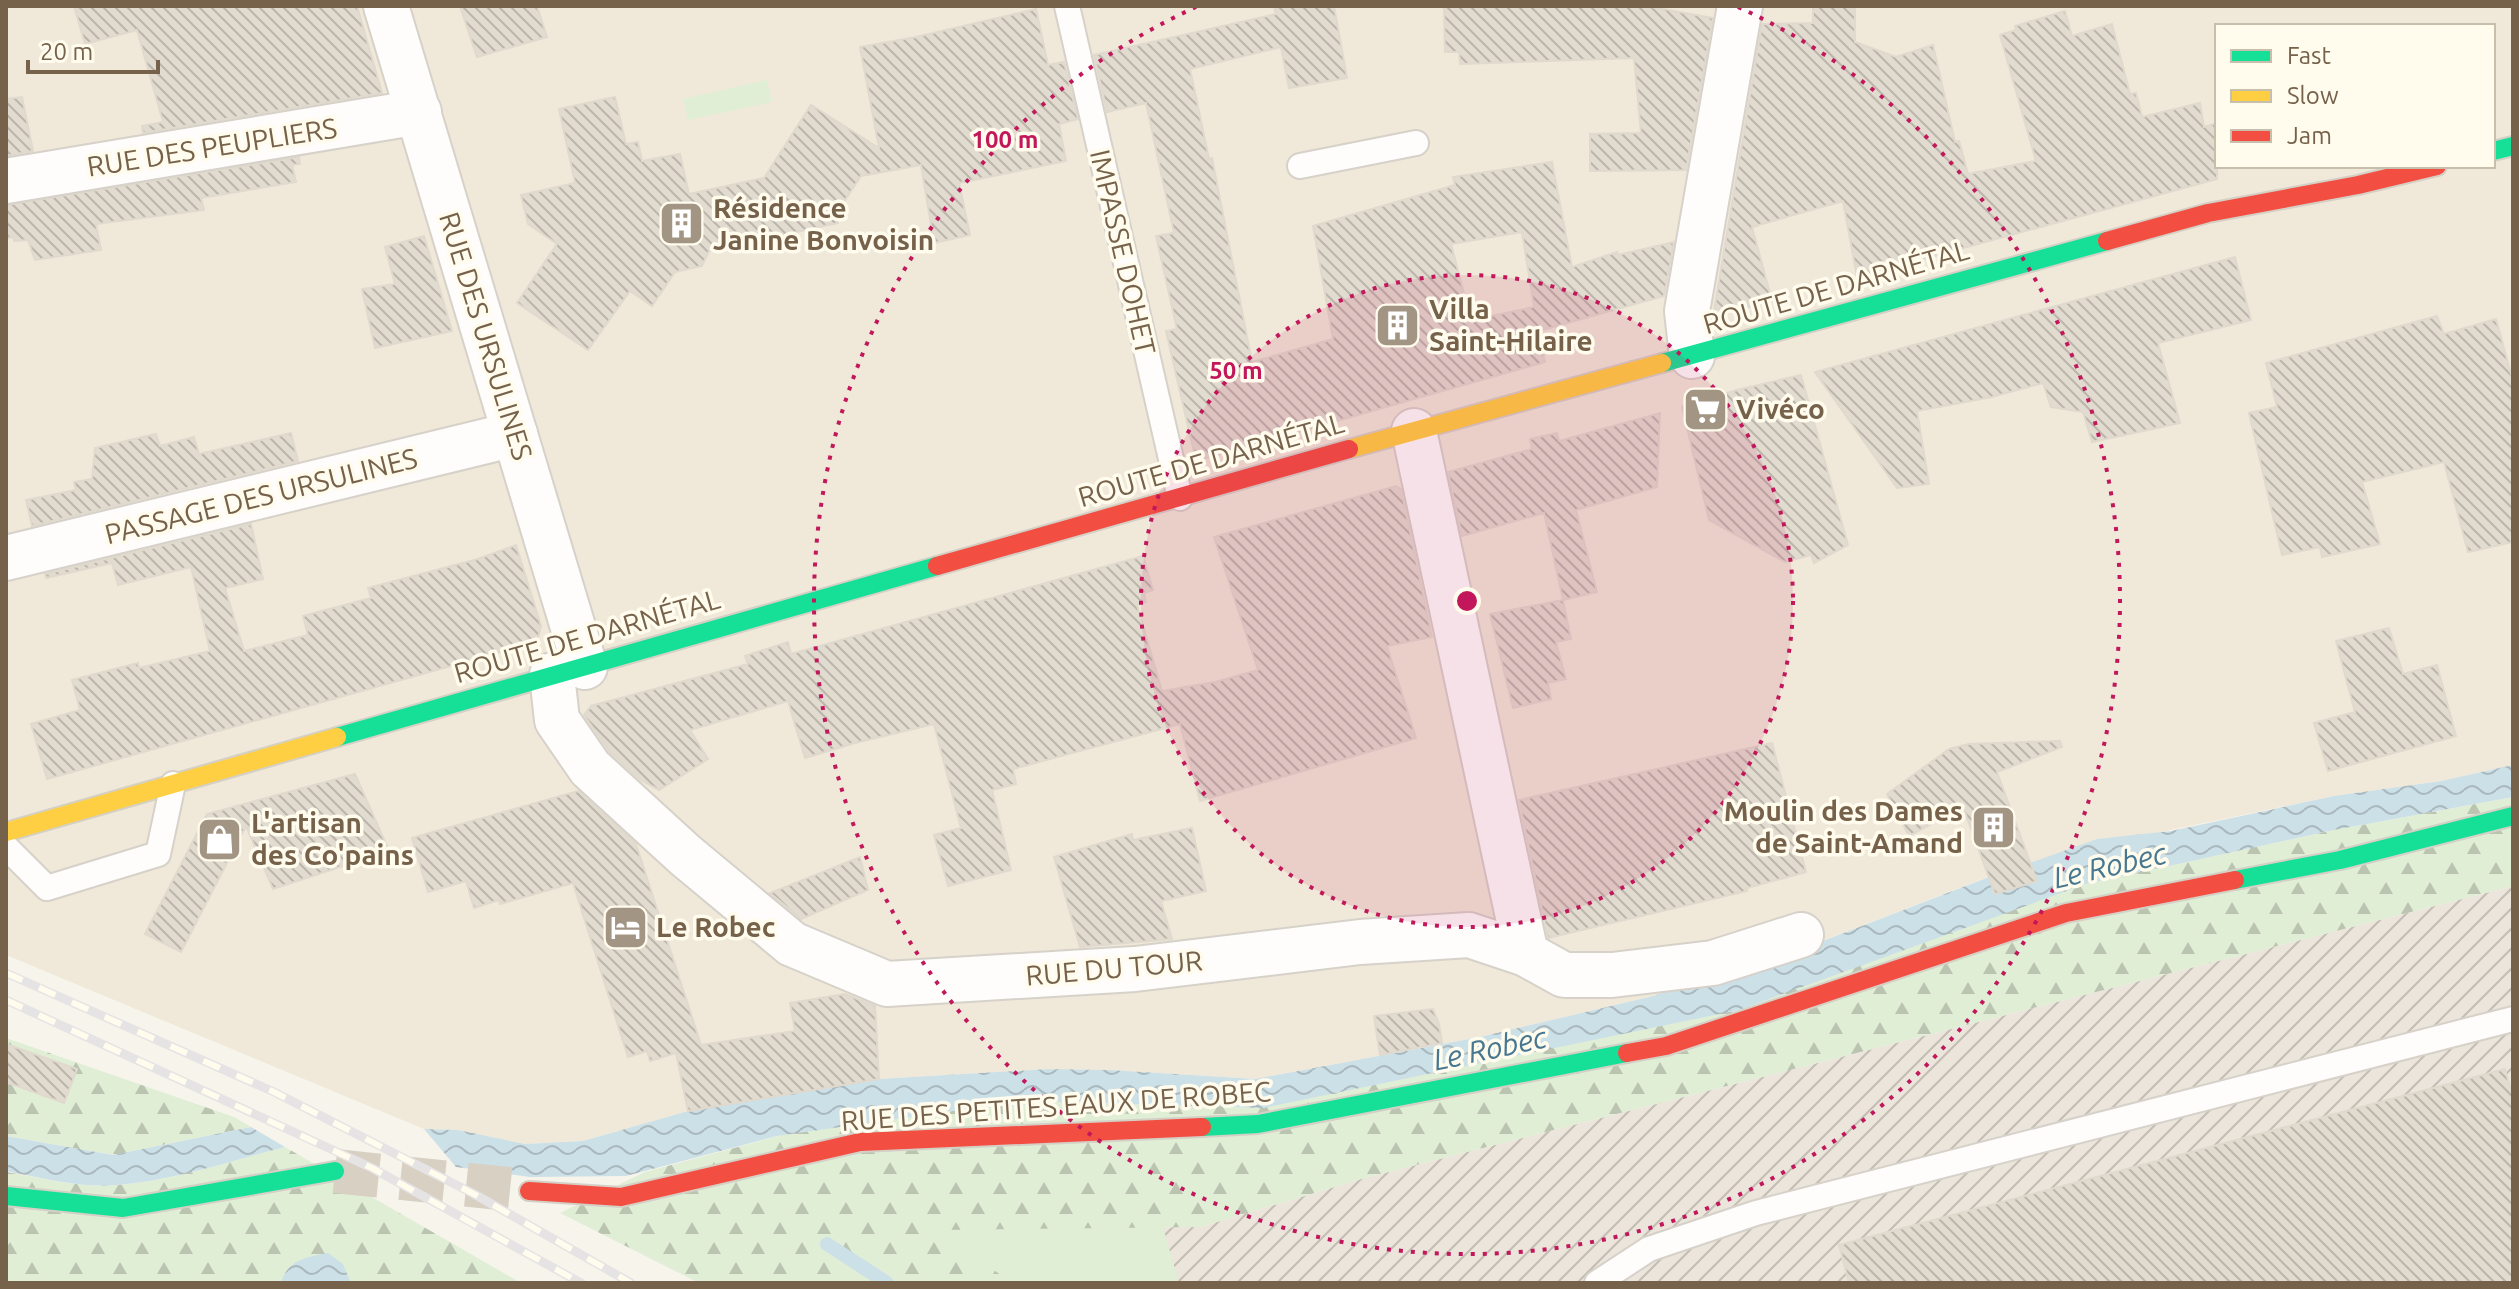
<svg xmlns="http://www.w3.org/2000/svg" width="2519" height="1289" font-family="Ubuntu,sans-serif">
<defs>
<pattern id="industrial-furrows" width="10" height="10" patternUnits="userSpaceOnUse" patternTransform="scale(2)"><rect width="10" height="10" fill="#ebe5dc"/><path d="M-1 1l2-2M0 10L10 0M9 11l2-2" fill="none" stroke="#c3bdb4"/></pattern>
<pattern id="forest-firs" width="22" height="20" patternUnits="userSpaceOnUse" patternTransform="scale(2)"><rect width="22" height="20" fill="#e0eed6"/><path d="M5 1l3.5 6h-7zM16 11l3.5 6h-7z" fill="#bac4b0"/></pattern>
<pattern id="water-waves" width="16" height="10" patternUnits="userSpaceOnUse" patternTransform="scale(2)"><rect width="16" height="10" fill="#cce0e8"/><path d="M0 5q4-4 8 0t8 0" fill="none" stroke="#aab9be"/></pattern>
<pattern id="building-back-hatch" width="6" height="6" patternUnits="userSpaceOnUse" patternTransform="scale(2)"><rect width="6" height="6" fill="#e2dbd0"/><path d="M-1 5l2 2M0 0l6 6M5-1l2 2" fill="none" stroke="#bcb5ab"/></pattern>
</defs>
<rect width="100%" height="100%" fill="#f7f4eb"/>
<path fill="#f0e9d9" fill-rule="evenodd" d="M6,6H2513V765L2441,781L2334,796L2151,834L2037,881L1995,894L1988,877L1755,967L1649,997L1480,1037L1255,1079L1110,1070L1048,1069L879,1079L688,1111L583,1141L525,1144L458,1130L424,1129L6,955ZM2217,26H2493V166H2217Z"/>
<path fill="url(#industrial-furrows)" d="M2513,886V1283H1012L936,1229L1200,1227L1361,1179Z"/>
<g fill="#e0eed6">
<path d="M767,80L772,102L688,120L683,99Z"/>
<path d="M1163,1227L1179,1283H1012L936,1229Z"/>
</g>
<g fill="url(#forest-firs)">
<path d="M2513,797V886L1361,1179L1200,1227L938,1230L1012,1283H699L560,1213L645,1172L786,1134L960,1110L1057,1102L1263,1108L2030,903L2086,884L2149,870L2334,830Z"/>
<path d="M6,1038L234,1117L251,1127L113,1155L6,1136Z"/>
<path d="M285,1147L521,1283H6V1172C42,1178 80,1188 116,1185C173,1181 229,1161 285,1147Z"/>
</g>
<g fill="url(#water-waves)">
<path d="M2513,765V797L2334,830L2086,884L1739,1010L1263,1108L1057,1102L960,1110L777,1136L626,1176L530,1177L456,1167L424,1129L458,1130L525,1144L583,1141L688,1111L879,1079L1048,1069L1110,1070L1255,1079L1480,1037L1649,997L1755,967L1989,877L1995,894L2036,881L2030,863L2097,839L2171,831L2334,796L2441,781Z"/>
<path d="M251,1127L285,1147C230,1161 173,1181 116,1185C79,1188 42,1178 6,1171V1136L113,1155Z"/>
<path d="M328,1253L343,1264L351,1283H281C287,1260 307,1257 328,1253Z"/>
</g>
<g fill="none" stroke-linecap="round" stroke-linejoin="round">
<path stroke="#cce0e8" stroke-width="14" d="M827,1244L887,1283"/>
</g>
<g fill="url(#building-back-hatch)" stroke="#e0d9cd" stroke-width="2" fill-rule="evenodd">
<path d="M74,6H357L382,93L143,133L142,126L163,122L137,30L85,44Z"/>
<path d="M460,6H537L547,37L477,57Z"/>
<path d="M1274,6H1334L1347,78L1289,88L1281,47L1190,69L1209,159L1212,158L1252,362L1333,339L1313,226L1455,185L1453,177L1552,162L1572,267L1617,252L1618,255L1674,242L1664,296L1539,331L1545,362L1196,461L1166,331L1177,329L1156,236L1174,233L1146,103L1107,112L1094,55L1276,14ZM1522,232L1534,307L1471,320L1451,244Z"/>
<path d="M1444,6H1646L1713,18L1686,170L1590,171V134L1641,133L1634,58L1460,64L1459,52H1445Z"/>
<path d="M1813,6H1855V42L1896,57L1933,45L1955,142L1959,141L1968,174L2036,161L2000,35L2016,30L2015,26L2065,11L2072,36L2112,24L2130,94L2136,93L2142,117L2200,103L2204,127L2217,123V179L1857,277L1843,201L1752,227L1772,301L1713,317L1762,24L1813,23Z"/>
<path d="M1036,9L1048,65L1064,62L1078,119L1059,124L1066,161L959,183L970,235L934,243L921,165L861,176L836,214L838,223L709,251L702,266L675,272L652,306L630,291L588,350L517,303L557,244L528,224L521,195L575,183L559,109L615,97L626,144L638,142L642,161L680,154L689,194L764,178L811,105L879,148L860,47L916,37Z"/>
<path d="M22,97L33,151L6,156V99Z"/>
<path d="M299,157L300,164L292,165L296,182L201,198L204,210L96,224L101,250L35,260L28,240L14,241V237L6,238V205Z"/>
<path d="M424,236L452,331L375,348L362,289L395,284L385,247Z"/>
<path d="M2235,257L2251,320L2158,343L2180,423L2092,442L2083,412L2051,407L2043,383L1992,397L1917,411L1929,484L1897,488L1815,372Z"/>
<path d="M2437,316L2444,334L2496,319L2513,381V542L2468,552L2444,462L2362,482L2380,544L2322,557L2320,547L2282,555L2249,413L2277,407L2266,363Z"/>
<path d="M1801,375L1848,545L1814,563L1811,555L1785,562L1709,520L1682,407L1737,390Z"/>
<path d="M1660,413L1657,487L1576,510L1597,592L1563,600L1544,513L1462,536L1448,472L1532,449L1530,439L1557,433L1559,441Z"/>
<path d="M291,433L298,461L32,526L26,500L76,490L74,482L92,479L95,448L156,434L160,446L194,437L199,454Z"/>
<path d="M1396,486L1401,489L1432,637L1387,646L1416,738L1200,801L1180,724L1013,769L1016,784L992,790L1011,870L948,886L934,835L961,828L934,724L855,743L805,758L788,701L690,730L708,759L659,790L639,779L609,751L584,715L591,706L748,664L745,656L788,642L791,654L1143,556L1153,590L1144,593L1146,602L1137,605L1162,691L1215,682L1258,670L1214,537Z"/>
<path d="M251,524L263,579L225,588L244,651L308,635L303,616L371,598L368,588L478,559L516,545L541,626L537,642L47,779L31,724L80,710L72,680L138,663L139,668L210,651L191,567L118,585L112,563L46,578L45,574Z"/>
<path d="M1563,600L1571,639L1556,642L1566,679L1548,683L1551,699L1513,708L1490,614Z"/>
<path d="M2389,628L2403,674L2437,665L2456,736L2328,771L2314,723L2355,712L2336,641Z"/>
<path d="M2060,741L2062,747L1997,772L2037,881L1995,894L1963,807L1909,836L1887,794L1949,749L1969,744Z"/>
<path d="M1772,743L1806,872L1747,888V891L1548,938L1519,800Z"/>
<path d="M355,774L389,851L273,889L246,826L181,952L145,934L207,814Z"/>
<path d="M578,791L636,844L701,1045L795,1031L790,1003L845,994L875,1006L879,1079L688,1111L676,1053L650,1061L647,1051L628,1057L573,883L500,904L499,900L474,908L466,881L428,892L412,838Z"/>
<path d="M1192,828L1206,891L1161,901L1172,939L1080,947L1054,857L1132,834L1133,840Z"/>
<path d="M860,857L868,890L801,919L770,893Z"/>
<path d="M1433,1009L1439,1024L1442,1043L1380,1055L1374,1016Z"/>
<path d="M6,1044L77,1069L64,1103L6,1082Z"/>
<path d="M2505,1069L2513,1098V1283H1849L1839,1245Z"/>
</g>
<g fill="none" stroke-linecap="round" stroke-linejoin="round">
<path stroke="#d7d0c3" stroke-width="44" stroke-dasharray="44 22" stroke-linecap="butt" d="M335,1171L529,1191"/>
<defs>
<g id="lane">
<path d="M1067,6L1180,498"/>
<path d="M1300,166L1416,143"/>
<path d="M6,847L47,888L158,854L173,784"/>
<path d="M1597,1283L1649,1249L1756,1213L2513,1019"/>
</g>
<g id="street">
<path d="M386,6L585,667"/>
<path d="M6,181L419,112"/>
<path d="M1692,356L1687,311L1740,6"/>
<path d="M1414,431L1526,954"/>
<path d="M6,558L515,434"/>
<path d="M552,675L557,720L590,768L685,855L792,944L887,984L1135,969L1360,942L1469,935L1526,954L1564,975H1612L1713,963L1801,935"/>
</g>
<g id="fast">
<path d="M2493,151L2513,146"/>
<path d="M1662,363L2107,241"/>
<path d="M337,737L937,566"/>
<path d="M2235,880L2340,860L2513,816"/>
<path d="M1202,1127L1258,1124L1627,1053"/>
<path d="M6,1196L123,1208L335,1171"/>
</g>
<g id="slow">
<path d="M1349,449L1662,363"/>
<path d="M6,832L337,737"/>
</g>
<g id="jam">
<path d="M2107,241L2208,213L2358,185L2437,166"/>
<path d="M937,566L1349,449"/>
<path d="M1627,1053L1666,1046L2066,913L2235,880"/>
<path d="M529,1191L621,1197L860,1142L1202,1127"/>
</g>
</defs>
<use href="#lane" stroke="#d6d1c9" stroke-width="28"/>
<use href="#street" stroke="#d6d1c9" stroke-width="48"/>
<use href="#fast" stroke="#d5d0c6" stroke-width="22"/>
<use href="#slow" stroke="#d5d0c6" stroke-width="22"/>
<use href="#jam" stroke="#d5d0c6" stroke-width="22"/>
<use href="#lane" stroke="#fefdfc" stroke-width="24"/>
<use href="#street" stroke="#fefdfc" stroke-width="44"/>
<use href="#fast" stroke="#16e098" stroke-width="18"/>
<use href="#slow" stroke="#ffcf43" stroke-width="18"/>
<use href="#jam" stroke="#f24e42" stroke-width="18"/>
<defs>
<g id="rail">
<path d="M6,973L274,1092L474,1194L631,1283"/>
<path d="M6,1000L372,1168L581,1283"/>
</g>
</defs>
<use href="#rail" stroke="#e6e3e5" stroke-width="9"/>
<use href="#rail" stroke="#fffbed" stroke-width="6" stroke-dasharray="18" stroke-linecap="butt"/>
</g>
<circle cx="1467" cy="601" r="326" fill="#c2185b" fill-opacity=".12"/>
<g fill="none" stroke="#c2185b" stroke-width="4" stroke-dasharray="4 8">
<circle cx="1467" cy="601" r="326"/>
<path d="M1738 7A653 653 0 1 1 1196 7"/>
</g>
<defs>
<symbol id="building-square" viewBox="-11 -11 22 22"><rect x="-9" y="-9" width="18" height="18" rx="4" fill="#a39583" stroke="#fffbed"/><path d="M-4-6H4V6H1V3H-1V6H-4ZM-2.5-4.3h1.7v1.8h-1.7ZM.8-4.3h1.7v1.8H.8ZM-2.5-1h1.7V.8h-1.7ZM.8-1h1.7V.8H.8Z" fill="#fff"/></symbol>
<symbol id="supermarket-square" viewBox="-11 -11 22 22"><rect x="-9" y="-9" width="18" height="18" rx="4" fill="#a39583" stroke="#fffbed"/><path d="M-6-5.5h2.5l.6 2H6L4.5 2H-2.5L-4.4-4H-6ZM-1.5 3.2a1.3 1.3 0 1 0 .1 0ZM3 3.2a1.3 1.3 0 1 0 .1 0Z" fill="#fff"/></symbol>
<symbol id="shop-square" viewBox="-11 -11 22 22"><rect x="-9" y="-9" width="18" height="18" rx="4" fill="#a39583" stroke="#fffbed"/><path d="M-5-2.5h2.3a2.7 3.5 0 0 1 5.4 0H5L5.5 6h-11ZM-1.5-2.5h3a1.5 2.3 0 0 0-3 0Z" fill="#fff"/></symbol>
<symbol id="hotel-square" viewBox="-11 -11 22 22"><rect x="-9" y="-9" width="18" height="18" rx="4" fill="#a39583" stroke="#fffbed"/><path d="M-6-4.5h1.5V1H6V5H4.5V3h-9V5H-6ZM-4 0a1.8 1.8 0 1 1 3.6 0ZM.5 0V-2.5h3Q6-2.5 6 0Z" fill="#fff"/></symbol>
</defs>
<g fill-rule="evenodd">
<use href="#building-square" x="656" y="198" width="51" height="51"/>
<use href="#building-square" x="1372" y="300" width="51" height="51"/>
<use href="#supermarket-square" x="1680" y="384" width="51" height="51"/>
<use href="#building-square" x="1968" y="802" width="51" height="51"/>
<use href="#shop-square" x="194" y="814" width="51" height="51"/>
<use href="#hotel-square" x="600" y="902" width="51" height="51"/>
</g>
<g text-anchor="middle" stroke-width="7" stroke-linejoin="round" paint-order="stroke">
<g font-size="28" fill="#76624b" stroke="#fffbed">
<text transform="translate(212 147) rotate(-9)" y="10">RUE DES PEUPLIERS</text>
<text transform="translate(1123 252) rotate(77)" y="10">IMPASSE DOHET</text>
<text transform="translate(1836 287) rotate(-16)" y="10">ROUTE DE DARNÉTAL</text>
<text transform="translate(486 336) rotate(73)" y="10">RUE DES URSULINES</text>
<text transform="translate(1211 460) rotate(-16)" y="10">ROUTE DE DARNÉTAL</text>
<text transform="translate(261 496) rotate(-14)" y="10">PASSAGE DES URSULINES</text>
<text transform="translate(587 636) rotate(-16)" y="10">ROUTE DE DARNÉTAL</text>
<text transform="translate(1114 968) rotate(-5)" y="10">RUE DU TOUR</text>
<text transform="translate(1056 1106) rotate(-4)" y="10">RUE DES PETITES EAUX DE ROBEC</text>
</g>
<g font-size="28" font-weight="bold" fill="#76624b" stroke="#fffbed" text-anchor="start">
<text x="713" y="218">Résidence<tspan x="713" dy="32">Janine Bonvoisin</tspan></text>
<text x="1429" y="319">Villa<tspan x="1429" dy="32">Saint-Hilaire</tspan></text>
<text x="1736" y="419">Vivéco</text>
<text x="1963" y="821" text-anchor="end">Moulin des Dames<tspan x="1963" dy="32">de Saint-Amand</tspan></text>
<text x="251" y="833">L'artisan<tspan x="251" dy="32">des Co'pains</tspan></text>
<text x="656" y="937">Le Robec</text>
</g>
<g font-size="30" font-style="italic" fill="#477791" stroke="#fffbed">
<text transform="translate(2110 866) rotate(-13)" y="10">Le Robec</text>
<text transform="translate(1490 1049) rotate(-12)" y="10">Le Robec</text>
</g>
</g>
<circle cx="1467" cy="601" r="12" fill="#c2185b" stroke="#fffbed" stroke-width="4"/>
<g font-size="24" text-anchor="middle" font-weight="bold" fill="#c2185b" stroke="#fffbed" stroke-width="7" stroke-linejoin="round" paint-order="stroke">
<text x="1005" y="148">100 m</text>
<text x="1236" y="379">50 m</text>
</g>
<rect width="2519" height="1289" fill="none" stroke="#76624b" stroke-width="16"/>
<rect x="2215" y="24" width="280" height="144" fill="#fffbed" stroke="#c8beac" stroke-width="2"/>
<rect x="2231" y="50" width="40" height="12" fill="#16e098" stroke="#c8beac" stroke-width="2"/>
<text x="2287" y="64" font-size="24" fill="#76624b">Fast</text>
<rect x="2231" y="90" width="40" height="12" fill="#ffcf43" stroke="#c8beac" stroke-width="2"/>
<text x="2287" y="104" font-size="24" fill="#76624b">Slow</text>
<rect x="2231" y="130" width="40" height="12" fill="#f24e42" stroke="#c8beac" stroke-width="2"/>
<text x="2287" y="144" font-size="24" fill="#76624b">Jam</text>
<path d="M28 60v12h130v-12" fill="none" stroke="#76624b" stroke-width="4"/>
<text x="40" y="60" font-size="24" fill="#76624b" stroke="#fffbed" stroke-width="6" paint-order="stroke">20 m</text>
</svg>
